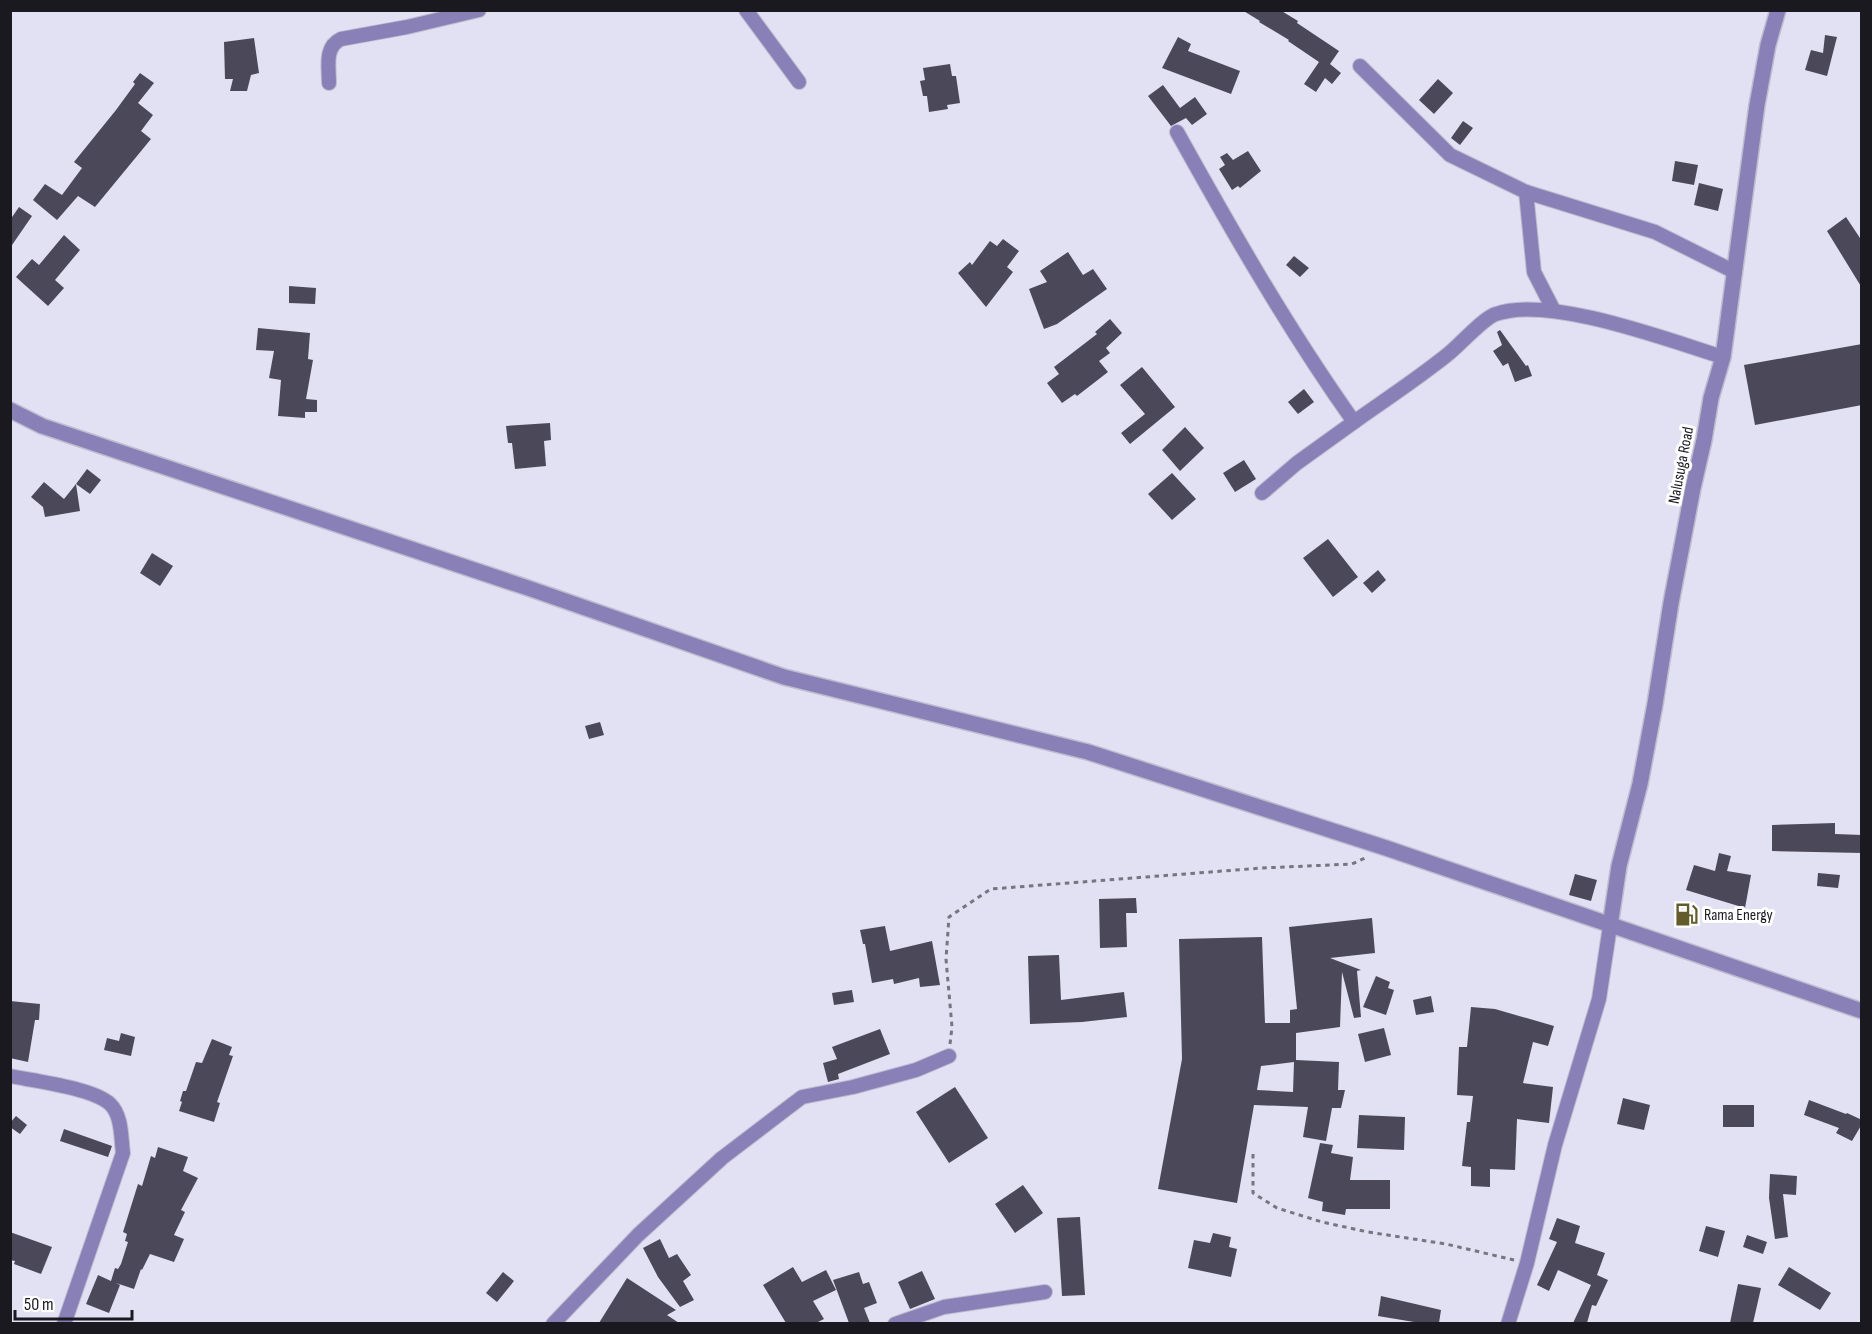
<svg xmlns="http://www.w3.org/2000/svg" width="1872" height="1334" font-family="'Sofia Sans Condensed',sans-serif">
<rect width="100%" height="100%" fill="#e2e0f3"/>
<g fill="#4b4959" fill-rule="evenodd">
<path d="M1242,10H1280L1298,21L1297,23L1339,51L1330,64L1341,73L1332,84L1325,78L1316,92L1304,84L1319,62L1288,41L1289,40L1259,22L1260,21Z"/>
<path d="M1825,35L1837,37L1827,76L1805,70L1811,50L1823,53Z"/>
<path d="M1178,37L1191,44L1188,51L1240,71L1231,94L1162,68Z"/>
<path d="M254,38L259,73L251,75L247,91H230L233,79H225L224,42Z"/>
<path d="M950,64L952,76H956L960,103L947,105L948,109L929,112L927,96H923L920,81L925,80L923,68Z"/>
<path d="M140,73L154,83L138,103L153,115L141,131L151,139L95,207L78,196L57,220L33,200L45,184L62,195L82,168L74,162L116,110L135,84L133,82Z"/>
<path d="M1438,79L1453,93L1434,114L1419,100Z"/>
<path d="M1163,85L1180,108L1195,97L1207,114L1192,125L1186,118L1171,126L1148,96Z"/>
<path d="M1463,121L1473,128L1460,145L1451,138Z"/>
<path d="M1248,151L1261,171L1240,188L1238,186L1232,190L1219,169L1225,165L1220,157L1227,153L1233,160Z"/>
<path d="M1675,161L1698,165L1694,185L1672,181Z"/>
<path d="M1699,183L1723,189L1718,211L1694,205Z"/>
<path d="M19,207L32,216L10,248V220Z"/>
<path d="M1846,217L1862,241V288L1827,231Z"/>
<path d="M64,235L80,250L55,280L64,288L48,306L16,277L32,259L39,265Z"/>
<path d="M1003,239L1019,251L1007,267L1013,272L986,307L958,273L970,262L972,265L990,241L997,246Z"/>
<path d="M1068,252L1083,275L1093,269L1107,289L1057,324L1044,329L1029,289L1047,282L1040,271Z"/>
<path d="M1294,256L1309,268L1300,277L1286,265Z"/>
<path d="M289,286L316,288L315,304L289,303Z"/>
<path d="M1110,319L1122,333L1106,348L1110,353L1099,361L1108,372L1077,396L1075,394L1062,403L1047,383L1059,374L1054,367L1097,334L1095,332Z"/>
<path d="M258,328L310,333L308,359L313,360L306,399L317,400V412H305V418L278,416L281,380L269,378L274,351L256,350Z"/>
<path d="M1500,330L1526,366L1528,365L1532,376L1515,382L1508,363L1503,366L1493,351L1502,345L1497,332Z"/>
<path d="M1862,344V405L1755,425L1744,365Z"/>
<path d="M1142,367L1175,407L1130,444L1121,433L1145,414L1120,385Z"/>
<path d="M1304,389L1314,402L1298,414L1288,402Z"/>
<path d="M550,423L551,440L544,441L546,466L515,469L512,443H508L506,426Z"/>
<path d="M1185,427L1204,448L1180,471L1162,450Z"/>
<path d="M1244,460L1256,479L1235,492L1223,473Z"/>
<path d="M87,469L101,480L90,494L76,484Z"/>
<path d="M1172,473L1196,499L1172,520L1148,494Z"/>
<path d="M44,482L64,499L76,484L80,511L45,517L43,507L31,497Z"/>
<path d="M1328,539L1358,577L1333,597L1303,558Z"/>
<path d="M152,553L173,566L160,586L140,573Z"/>
<path d="M1378,570L1386,580L1372,593L1363,583Z"/>
<path d="M600,722L604,735L589,739L585,726Z"/>
<path d="M1835,823V834L1862,835V853L1772,851V825Z"/>
<path d="M1719,853L1731,856L1727,871L1751,875L1745,908L1686,890L1694,865L1715,871Z"/>
<path d="M1818,873L1840,875L1838,888L1817,886Z"/>
<path d="M1575,874L1597,880L1591,901L1569,895Z"/>
<path d="M1136,898L1137,913H1126L1127,947L1100,948L1099,899Z"/>
<path d="M1372,918L1375,953L1330,958L1361,970L1357,971L1361,1017L1354,1018L1342,972L1340,1027L1296,1033V1060L1339,1062L1338,1090H1345L1341,1108H1332L1326,1141L1303,1137L1308,1107L1254,1105L1237,1203L1158,1189L1182,1059L1179,939L1262,937L1265,1023H1290V1010L1297,1009L1289,927ZM1294,1062L1293,1092L1257,1090L1261,1066Z"/>
<path d="M885,926L890,951L932,941L940,985L920,987L919,978L894,984L893,979L872,983L865,944H863L860,930Z"/>
<path d="M1059,955L1061,1000L1124,992L1127,1017L1082,1022L1030,1024L1028,956Z"/>
<path d="M1376,976L1390,982L1388,988L1394,990L1386,1015L1363,1007Z"/>
<path d="M852,990L854,1002L834,1005L832,993Z"/>
<path d="M1431,996L1434,1012L1416,1015L1413,1000Z"/>
<path d="M10,1001L40,1004L39,1020H35L28,1062L10,1058Z"/>
<path d="M1471,1007L1495,1009L1554,1026L1548,1046L1533,1042L1523,1083L1553,1087L1549,1123L1517,1119L1515,1170L1490,1169V1187L1471,1186V1167L1462,1166L1467,1122H1470L1473,1096L1457,1095L1459,1047H1467Z"/>
<path d="M1384,1028L1391,1055L1365,1062L1358,1034Z"/>
<path d="M880,1029L890,1054L838,1074L839,1079L828,1082L823,1063L837,1059L832,1047Z"/>
<path d="M121,1033L135,1037L131,1056L104,1050L107,1038L119,1041Z"/>
<path d="M212,1039L232,1047L229,1055L233,1056L217,1102L220,1103L214,1122L179,1111L182,1102L180,1101L183,1091H186L196,1062L202,1063Z"/>
<path d="M955,1087L988,1138L949,1163L916,1112Z"/>
<path d="M1623,1098L1650,1105L1644,1130L1617,1124Z"/>
<path d="M1809,1100L1846,1114L1847,1113L1862,1120V1124L1852,1141L1836,1133L1839,1128L1804,1115Z"/>
<rect x="1723" y="1105" width="31" height="22"/>
<path d="M1359,1115L1405,1117L1404,1150L1357,1148Z"/>
<path d="M16,1116L27,1125L20,1134L10,1127V1123Z"/>
<path d="M64,1129L112,1146L108,1157L60,1141Z"/>
<path d="M1320,1143L1333,1145L1331,1153L1353,1157L1350,1180H1390V1209H1346L1345,1215L1322,1211L1323,1202L1308,1198Z"/>
<path d="M158,1147L188,1157L183,1171L198,1178L181,1210L185,1212L174,1235L184,1239L174,1262L150,1254L142,1270L141,1269L134,1289L116,1283L120,1285L109,1313L86,1304L98,1275L111,1281L115,1268L118,1269L121,1264L128,1242L125,1241L127,1234L123,1232L138,1184L142,1186L151,1156L155,1158Z"/>
<path d="M1770,1174L1797,1176L1796,1195L1783,1194L1788,1237L1775,1239L1769,1198Z"/>
<path d="M1023,1185L1043,1213L1015,1233L995,1204Z"/>
<path d="M1080,1217L1085,1295L1062,1296L1057,1218Z"/>
<path d="M1557,1218L1580,1226L1575,1243L1605,1253L1597,1275L1608,1280L1596,1306L1592,1305L1587,1323H1573L1591,1285L1558,1270L1549,1291L1537,1285L1557,1242L1549,1239Z"/>
<path d="M1706,1226L1725,1231L1718,1257L1699,1251Z"/>
<path d="M10,1232L52,1247L41,1274L14,1264L15,1261L10,1260Z"/>
<path d="M1213,1233L1231,1237L1229,1247L1237,1249L1231,1277L1188,1268L1194,1240L1210,1243Z"/>
<path d="M1747,1235L1767,1242L1763,1254L1743,1247Z"/>
<path d="M660,1239L669,1258L677,1254L691,1275L683,1281L694,1300L680,1307L658,1277L643,1248Z"/>
<path d="M793,1267L802,1282L826,1270L836,1290L813,1301L824,1319L816,1323H786L763,1285Z"/>
<path d="M1789,1267L1831,1293L1820,1310L1778,1285Z"/>
<path d="M922,1271L935,1299L910,1309L898,1282Z"/>
<path d="M503,1272L514,1281L497,1302L486,1293Z"/>
<path d="M859,1272L863,1284L869,1282L877,1303L864,1308L870,1323H849L833,1280Z"/>
<path d="M627,1278L676,1310L667,1315L679,1323H599Z"/>
<path d="M1738,1284L1761,1288L1753,1323H1730Z"/>
<path d="M1381,1296L1441,1310L1439,1323H1420L1378,1316Z"/>
</g>
<g fill="none" stroke-linecap="round" stroke-linejoin="round">
<defs>
<g id="minor">
<path d="M746,10L799,82"/>
<path d="M1360,66L1450,155L1526,192L1534,272L1554,311"/>
<path d="M329,83C329,67 324,47 341,39L407,27L479,10"/>
<path d="M1177,132C1232,231 1288,329 1354,422C1385,400 1417,379 1447,355C1459,346 1483,318 1496,314C1549,295 1668,340 1723,357"/>
<path d="M1526,192L1655,232L1735,272"/>
<path d="M1262,493L1297,463L1354,422"/>
<path d="M10,1076C35,1081 93,1088 110,1104C122,1115 121,1138 123,1153L64,1324"/>
<path d="M553,1324L638,1235L722,1158L802,1097L853,1087L916,1070L949,1056"/>
<path d="M895,1324L944,1307L1045,1292"/>
<path d="M1508,1324L1527,1263L1555,1145L1599,999L1610,926"/>
</g>
<g id="tertiary">
<path d="M10,410L42,426L528,588L784,677L1088,752L1386,848L1862,1011"/>
<path d="M1610,926L1619,866L1640,784L1655,704L1671,603L1693,488L1704,440L1711,398L1723,357L1757,105L1768,45L1778,10"/>
</g>
</defs>
<use href="#minor" stroke="#bebccd" stroke-width="16"/>
<use href="#tertiary" stroke="#bebccd" stroke-width="18"/>
<g stroke="#767581" stroke-width="3" stroke-dasharray="4.5 4.5" stroke-linecap="butt">
<path d="M950,1044L952,1027L946,959L949,917L991,889L1262,868L1352,864L1365,858"/>
<path d="M1253,1154V1193L1277,1208L1322,1222L1368,1232L1446,1244L1514,1260"/>
</g>
<use href="#minor" stroke="#8a80b8" stroke-width="14"/>
<use href="#tertiary" stroke="#8a80b8" stroke-width="15"/>
</g>
<defs>
<symbol id="fuel-bare" viewBox="-9 -9 18 18"><path d="M-5.5-6h7V0h2V4h1.3V-2.5L3-4.5l.8-.8L6-3V5H2.5V1h-1V6h-7ZM-4.2-4.7v3.2H.2V-4.7Z" fill="#635c28" stroke="#fff" stroke-width="2.5" paint-order="stroke"/></symbol>
</defs>
<g fill-rule="evenodd">
<use href="#fuel-bare" x="1670" y="898" width="33" height="33"/>
</g>
<g text-anchor="middle" stroke-width="6" stroke-linejoin="round" paint-order="stroke">
<g font-size="16" fill="#1a1920" stroke="#fff">
<text transform="translate(1680 465) rotate(-79)" y="6">Nalusuga Road</text>
</g>
<g font-size="16" fill="#1a1920" stroke="#fff" text-anchor="start">
<text x="1704" y="920">Rama Energy</text>
</g>
</g>
<rect width="1872" height="1334" fill="none" stroke="#1a1920" stroke-width="24"/>
<path d="M15 1310v9h117v-9" fill="none" stroke="#1a1920" stroke-width="3"/>
<text x="24" y="1310" font-size="18" fill="#1a1920" stroke="#ffffff" stroke-width="4.5" paint-order="stroke">50 m</text>
</svg>
